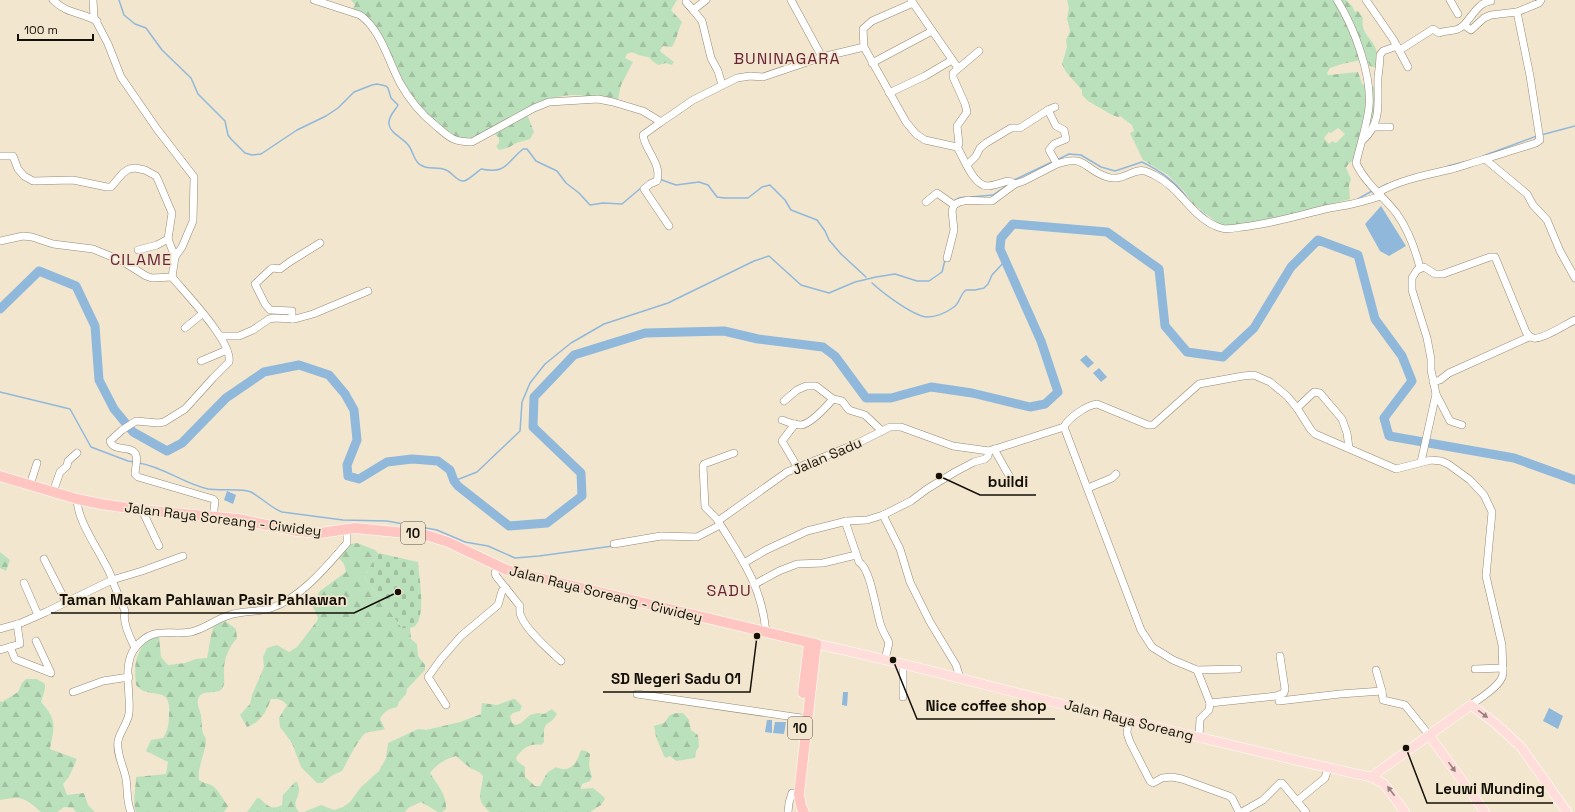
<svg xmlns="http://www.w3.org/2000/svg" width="1575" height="812" font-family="'Space Grotesk',sans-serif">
<defs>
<pattern id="forest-firs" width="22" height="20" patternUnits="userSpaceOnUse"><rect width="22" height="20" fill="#bbe1bc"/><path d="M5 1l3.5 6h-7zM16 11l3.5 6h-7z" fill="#a0c0a0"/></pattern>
<pattern id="cemetery-stones" width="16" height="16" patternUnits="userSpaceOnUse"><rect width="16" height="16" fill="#bbe1bc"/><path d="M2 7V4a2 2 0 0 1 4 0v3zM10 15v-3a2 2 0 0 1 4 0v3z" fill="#a0c0a0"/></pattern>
</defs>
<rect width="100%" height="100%" fill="#f3e6cf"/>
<g fill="url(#forest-firs)" fill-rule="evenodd">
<path d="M351,0H677L671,10L682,22C678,30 677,39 672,47L663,46L660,50L661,52L674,62L672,65L666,63L658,65L650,59L651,58C644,56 639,56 632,52L627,54L625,58L633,62L621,85L618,99L597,96L590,98C575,90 539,100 525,109L534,132L530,139L516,143L508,148L499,150L496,146L499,143V138L494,133L472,140L451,138L413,102L375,29L352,10L355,5Z"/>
<path d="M1067,0H1346L1352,6L1355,12L1358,11L1363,18C1359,39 1384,40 1376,68L1370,66L1366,59L1342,64L1330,68L1327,73L1328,75L1358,72L1362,84L1377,88L1374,119H1365L1355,160L1349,163L1346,168L1351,179L1349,186L1350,199L1261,222L1230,226L1220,225L1192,203L1184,191L1168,175L1143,160L1130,133L1134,131L1132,125L1120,116L1118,117L1112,115L1088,101L1082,95V90L1066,72L1062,64L1067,47L1066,40L1070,31L1067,18L1069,8ZM1338,128L1345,134L1336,143L1332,141L1329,144L1324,138L1329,132L1331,133Z"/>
<path d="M357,543L375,550L378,553L364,577L402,628H410L411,639L417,644L418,656L425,665V670L407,689L406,694L399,702L397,707C389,709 384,711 380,719L385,729C379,731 371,731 366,733C359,737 346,764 342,771L333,775L322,783H317L301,767L292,743L280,727L279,718L287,705C282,699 278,699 271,699C266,712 261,722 247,727L240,715L250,704L252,695L264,667L263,657L267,648L277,645L289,652L297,647L317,621L318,618L313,607V603L320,591L346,572L344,564L339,558L340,556L351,544Z"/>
<path d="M0,552L10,560L6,571L0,568Z"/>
<path d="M225,621L236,629L237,638C228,649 223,660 224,675C224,679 225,683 223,687C219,697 200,687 198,700C197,705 200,711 201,715C203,726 200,730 206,739C206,753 197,766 199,780C203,783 206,783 211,785C218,788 223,800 228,806L224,812H136C132,802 136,788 136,777L166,774L168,762L146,751L151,740L163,738C168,731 169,723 169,714C172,683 148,701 136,685C134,661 135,659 147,638L159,636L161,657L168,665L185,663L196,659L207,658C209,651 211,629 214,627C217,624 222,623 225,621Z"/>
<path d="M26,679H37L45,684V689L41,702C58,721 54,726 50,749L77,759L69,777L63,784L67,795L84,793L88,805L95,812H76L73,808L64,807L57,812H41C24,797 22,796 0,800V701L2,702L18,692L22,683Z"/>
<path d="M513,699H515L522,706L520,711L513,713L510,716L512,723L516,725L521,723L530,715L538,713L544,714L552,709L557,714C548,729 543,717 544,742L541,745C529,743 522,749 516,758L518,762L525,767V777L535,786H540L547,773L556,767C571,774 577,762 581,750L586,751L590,754L589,765L592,777L590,781L582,784L581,789L593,788L603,796L605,799L601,805L590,812H490C474,799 482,793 483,776L479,772L470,768L456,756C445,759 436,765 430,773C437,784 447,795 446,809L442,812H438L421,802L408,808L405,812H304L321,805L334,810L343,807L350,802L361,787L379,771L386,758L388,743L418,729L426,730L460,722L481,714L482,703L497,705Z"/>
<path d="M683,713L689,720L691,730L698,735L699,747L696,751L695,758L676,761L670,756L666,758L664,756L656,737L654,726L664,723C671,714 669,713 683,713Z"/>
<path d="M295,782H297C298,785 299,787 299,789C299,799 291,803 299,812H247L257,798H259C267,805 271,811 282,805L283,795Z"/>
</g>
<path fill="url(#cemetery-stones)" d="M378,553L418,562C419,577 426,613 416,625C413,629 407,628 402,628L364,577Z"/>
<g fill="#8fb8db">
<path d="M1381,206L1406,246L1389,256L1380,251L1365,224Z"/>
<path d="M1086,355L1094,363L1088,368L1080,360Z"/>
<path d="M1099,368L1107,377L1101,382L1093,373Z"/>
<path d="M227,491L236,495L233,504L224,500Z"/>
<path d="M843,692H848L847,706L842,705Z"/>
<path d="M1549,708L1563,716L1558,729L1543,721Z"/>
<path d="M767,720H772V733L765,732Z"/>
<path d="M775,722H786L784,734L773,733Z"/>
</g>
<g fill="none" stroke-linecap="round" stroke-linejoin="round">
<g stroke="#8fb8db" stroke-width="1.5">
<path d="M119,0L124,15L135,24L146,28L162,50L191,78L198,94L225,121L228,135L231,139L245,153L252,155L261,154L297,130L326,116L338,108L354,92L372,85L377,84L386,86L388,88L391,98L398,105C395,111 388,116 389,124C390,134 404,138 409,146C414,153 414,164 425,167C432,169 439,167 446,170C452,172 457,182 464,181C469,180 477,172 481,169C507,174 506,163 523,149H527L536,161L557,171L566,183L579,193L590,205L603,203L622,204L642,187"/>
<path d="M1541,135L1575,126"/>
<path d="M1483,156L1537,136"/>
<path d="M1057,160L1069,154L1081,155L1101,167L1115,171L1142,162C1161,171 1177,182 1189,201"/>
<path d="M1448,166L1464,162"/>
<path d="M659,179L676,185L699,182L708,185L717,197L724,198H748L762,187L770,185L785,200L791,210L817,220L825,231L829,240L841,254L866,277"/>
<path d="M1014,180L1054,161"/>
<path d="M1378,189L1387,184"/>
<path d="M971,197L993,195L1009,184"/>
<path d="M1356,200L1372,191"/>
<path d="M954,201L959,198L965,197"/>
<path d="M1200,211L1207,217"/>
<path d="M872,283C883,293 913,316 927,317C936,317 947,312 954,307C960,303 960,294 966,290H975L984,288L988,284L992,275L1005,261"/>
<path d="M0,392L70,409L91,447L128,461L134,462"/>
<path d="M139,463C164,467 184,484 208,489C220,491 242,488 251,492C262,498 271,508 282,512L343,520L387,521L437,530L465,542L488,546L515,558L539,556L613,546"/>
<path d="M454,481L477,472L520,431L522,402L530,383L545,364L571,343L604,324L668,303L754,261L769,256L801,285L829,293L855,282L876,277L895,274L917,281H929L942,272L945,260"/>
<path d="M650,541L658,540"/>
</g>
<path stroke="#8fb8db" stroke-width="9" d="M0,309L39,271L76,286L95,326L99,380L114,409L133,432L167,451L182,443L226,398L264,372L299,365L329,375L345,394L354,410L357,440L347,465L348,476L359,479L387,462L412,459L438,461L450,470L454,481L458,486L509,526L547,523L582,496L581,473L533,427L534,397L574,355L645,333L724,331L758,339L823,347L835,356L866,398H891L931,387L972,393L1030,407L1045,404L1058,392L1041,341L1000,249L1001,238L1013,224L1107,232L1159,269L1165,326L1187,352L1223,357L1254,328L1291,267L1318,240L1358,255L1375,319L1402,356L1412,381L1384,418L1389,436L1514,458L1575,480"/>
<defs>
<g id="minor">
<path d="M53,0C67,14 81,12 97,21"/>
<path d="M93,0L94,17L108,44L121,77L157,129L194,177L193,221L182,247L175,257"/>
<path d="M314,0L360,15C381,30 388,60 400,83C409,99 420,113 435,125C449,137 452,142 472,142L534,108L549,102L598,99L613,102L643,111L661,122L693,100L737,78L750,76L763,77L822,57L864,47"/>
<path d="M686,0V2L693,10"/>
<path d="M706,0L693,10L702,21L711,58L718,71L722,85"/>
<path d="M791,0L822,57"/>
<path d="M911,0L913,3L872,21L863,29L864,47L906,122L916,134L925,140L957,147C964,158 973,185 987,186C994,186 1002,182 1009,181L1015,184L1024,181L1057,164L1049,150L1054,144L1066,139L1064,130L1056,126L1048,110"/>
<path d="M1337,0C1354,27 1372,75 1369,107C1367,126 1360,145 1356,163C1365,183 1384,197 1397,214C1409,231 1415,248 1420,268"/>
<path d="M1366,0L1393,39L1408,67"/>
<path d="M1450,0L1458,14"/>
<path d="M1541,0L1539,3L1517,12L1530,76L1540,140L1536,143L1485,159L1527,194L1533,205L1547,220L1560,251L1575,278"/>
<path d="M913,3L958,68"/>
<path d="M1464,25C1472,16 1479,2 1491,1"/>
<path d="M1400,50L1433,29L1439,33C1450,29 1455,33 1464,25L1471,30L1484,18L1491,15L1517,12"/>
<path d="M872,63L932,31"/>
<path d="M889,93L925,76L952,60"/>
<path d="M661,122L643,135C645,151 662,163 657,181L650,184L644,189L669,226"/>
<path d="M1374,127H1390"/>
<path d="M1363,140C1383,122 1377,100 1378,77C1379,69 1380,62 1380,55L1383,51L1397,46"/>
<path d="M957,147L959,144L957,126L967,112L965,104L953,77V73L979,51"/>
<path d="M0,156H13L18,169L24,176L33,181L73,180L107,187H111L123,173L129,169L135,168L145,170L156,176L158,180L172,213L168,239L175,257L172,277"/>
<path d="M1057,164C1086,154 1083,169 1107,177C1124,182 1132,168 1145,171C1148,172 1152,174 1156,176C1181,188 1192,219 1221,228C1228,230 1235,228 1242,227C1270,224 1297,216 1325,209C1334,207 1343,206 1352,204C1362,202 1371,199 1381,196"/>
<path d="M967,165L976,156L980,148L986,143L1011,128H1020L1048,110L1055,107"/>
<path d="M1379,192C1402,179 1427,175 1452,169C1463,166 1474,162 1485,159"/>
<path d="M926,202L937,193L954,205C965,197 980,202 992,201L1015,184"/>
<path d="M0,241L23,236L32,237L53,244L93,249L122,261L146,276L152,278L172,277"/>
<path d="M138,250L157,245L168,239"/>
<path d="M947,258L954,230L952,211L954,205"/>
<path d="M172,277C185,293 233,342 229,362L213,378L185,409L164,422L158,423L136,421L122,430L110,441C114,453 132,444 136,455C138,460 135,469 135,474L138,477L213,499L215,501L213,517"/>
<path d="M292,319V311L270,310L265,304L255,284L271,269L273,268L280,269L291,261L320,243"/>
<path d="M185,328L202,314"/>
<path d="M221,336H239L253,330L269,319L274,318L295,319L313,314L368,291"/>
<path d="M201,361L227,350"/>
<path d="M1433,382L1440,380L1449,373L1529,337"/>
<path d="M1436,394L1450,421L1462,425"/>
<path d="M784,401L797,390L806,386H816L833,399L842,401L849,410L865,415L882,431"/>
<path d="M1297,408L1314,392L1320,393L1342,419L1347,433L1349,448"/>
<path d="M782,420C788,422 794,425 801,425C810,424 826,407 833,399"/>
<path d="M795,424L782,441L798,468"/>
<path d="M994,449L1012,481"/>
<path d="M1421,462L1436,394L1431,370V359L1427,338L1412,290V278L1417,270L1424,267L1435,274H1443L1490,257H1495L1526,332C1528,335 1531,339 1536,338C1545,338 1566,324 1575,320"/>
<path d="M30,485L37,463"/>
<path d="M1088,488L1112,478L1116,474"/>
<path d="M53,492L60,472L67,466L68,461L77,453"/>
<path d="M142,510L159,546"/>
<path d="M883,515L900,549L910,582L930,622L956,665L960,678"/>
<path d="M718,520L705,507L703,466L704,464L734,453"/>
<path d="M845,521L859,562C871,569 876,612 881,626C883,632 887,638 889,643L885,659"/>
<path d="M614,544L661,536L697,537L720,525"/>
<path d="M44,559L66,602"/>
<path d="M744,563L766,550L807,531L847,521L867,520L883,515L911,501L927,489L955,472L974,462L985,459L988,456L989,451"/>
<path d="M498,565L495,573L496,576L520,606C520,610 519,613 521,616C526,630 549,650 561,661"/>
<path d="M24,583L38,615"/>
<path d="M755,584L779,571L797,564L823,563L856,555"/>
<path d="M0,629L21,623L46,612L112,580C111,573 106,566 103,560C94,543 77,518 77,499"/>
<path d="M766,633C762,586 742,559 718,521L787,472L858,443L890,427H901L953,446L989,451L1064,427"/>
<path d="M10,647L15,659L51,673L36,641"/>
<path d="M135,648C130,637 122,622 125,611L112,580L142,571L183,556"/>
<path d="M0,650L20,644L17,624"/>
<path d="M903,664V697"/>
<path d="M1475,669L1503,668"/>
<path d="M1197,670L1238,669"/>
<path d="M1376,670L1382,691L1383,700L1405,705L1429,735"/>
<path d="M73,692L103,681L129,677"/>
<path d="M637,694L801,718"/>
<path d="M1279,701L1340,694L1382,691"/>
<path d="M1210,703L1276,696L1284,693L1285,689L1280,656"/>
<path d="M446,705L428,677L441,659L461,636L498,605L502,591L506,588"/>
<path d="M1128,720L1127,733L1130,742L1150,781L1153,783L1162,778L1172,777L1182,779L1229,796L1232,798L1239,812"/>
<path d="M1199,737L1200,719L1209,710L1210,703L1197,670L1173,660L1152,647L1141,630L1064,427C1068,418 1087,405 1097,404L1148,425H1153L1199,384L1243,376L1254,375L1270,382L1287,396L1297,408L1311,430L1315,434L1396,469L1431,460L1441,461L1448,464L1470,480L1484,495L1492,512L1486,576L1502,645L1503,674C1501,686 1480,698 1471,705"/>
<path d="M1297,801L1325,778L1328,768"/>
<path d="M131,812C126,801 128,790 126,779C124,767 116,754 118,741C120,731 128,723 129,713C131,692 122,665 135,648C153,625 168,636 191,632C204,629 215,620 227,616C241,610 257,613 271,608C301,598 327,566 347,543V529"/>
<path d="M788,812L789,803L792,793"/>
<path d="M1242,812L1263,800L1280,783H1282L1306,812"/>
</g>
<g id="major">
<path d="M816,644C916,665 1015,694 1115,717C1200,737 1285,759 1371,777L1384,784L1405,812"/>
<path d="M1429,735L1485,812"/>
<path d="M1371,777L1471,705L1496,724L1521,747L1567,812"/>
</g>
<g id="highway">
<path d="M0,476L77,499L101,504L142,510L238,519L297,531L320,533L355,528L426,535L448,542L507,570L816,644L799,794L801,806L804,812"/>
<path d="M803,693L809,643"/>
</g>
</defs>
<use href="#minor" stroke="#958974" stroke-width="8"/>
<use href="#major" stroke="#fff" stroke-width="10"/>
<use href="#highway" stroke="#fff" stroke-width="11"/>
<use href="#minor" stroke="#fff" stroke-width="7"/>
<use href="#major" stroke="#ffddda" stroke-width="9"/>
<use href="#highway" stroke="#ffc6c1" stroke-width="10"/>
</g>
<defs><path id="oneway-solid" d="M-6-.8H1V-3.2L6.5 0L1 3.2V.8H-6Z"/></defs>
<g fill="#95817c">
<use href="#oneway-solid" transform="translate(1483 714) rotate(37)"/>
<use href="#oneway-solid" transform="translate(1452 767) rotate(54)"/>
<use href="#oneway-solid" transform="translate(1391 791) rotate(-127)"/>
</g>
<g text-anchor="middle" stroke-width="3.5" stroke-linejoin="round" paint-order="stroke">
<g fill="#f3e6cf" stroke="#575044" stroke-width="1">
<rect x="401" y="522" width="24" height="22" rx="3"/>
<rect x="788" y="717" width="24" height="22" rx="3"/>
</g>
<g font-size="13" font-weight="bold" fill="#141008">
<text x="413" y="538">10</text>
<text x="800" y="733">10</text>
</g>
<g font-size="14" fill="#141008" stroke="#f3e6cf">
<text transform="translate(827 456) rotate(-23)" y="5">Jalan Sadu</text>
<text transform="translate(223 519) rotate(7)" y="5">Jalan Raya Soreang - Ciwidey</text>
<text transform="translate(606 594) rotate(14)" y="5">Jalan Raya Soreang - Ciwidey</text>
<text transform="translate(1129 720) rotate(14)" y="5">Jalan Raya Soreang</text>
</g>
<g font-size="16" letter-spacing="1" fill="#682336" stroke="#f3e6cf">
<text x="787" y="64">BUNINAGARA</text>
<text x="141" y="265">CILAME</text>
<text x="729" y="596">SADU</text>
</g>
</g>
<path fill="none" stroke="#141008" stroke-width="1.5" d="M939 476L980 495H1036M398 592L354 613H51M757 636L750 692H603M893 660L917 719H1055M1406 748L1427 803H1553"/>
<g fill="#141008" stroke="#f3e6cf" stroke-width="1.5">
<circle cx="939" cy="476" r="4"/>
<circle cx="398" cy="592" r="4"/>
<circle cx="757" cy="636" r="4"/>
<circle cx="893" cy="660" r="4"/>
<circle cx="1406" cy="748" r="4"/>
</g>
<g font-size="15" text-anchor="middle" font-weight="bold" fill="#141008" stroke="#f3e6cf" stroke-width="3.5" stroke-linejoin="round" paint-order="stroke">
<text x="1008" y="487">buildi</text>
<text x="203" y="605">Taman Makam Pahlawan Pasir Pahlawan</text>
<text x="676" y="684">SD Negeri Sadu 01</text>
<text x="986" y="711">Nice coffee shop</text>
<text x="1490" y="794">Leuwi Munding</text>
</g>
<path d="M18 34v6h75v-6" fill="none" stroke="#141008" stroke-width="2"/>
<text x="24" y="34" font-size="12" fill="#141008" stroke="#f3e6cf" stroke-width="3" paint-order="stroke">100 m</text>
</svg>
